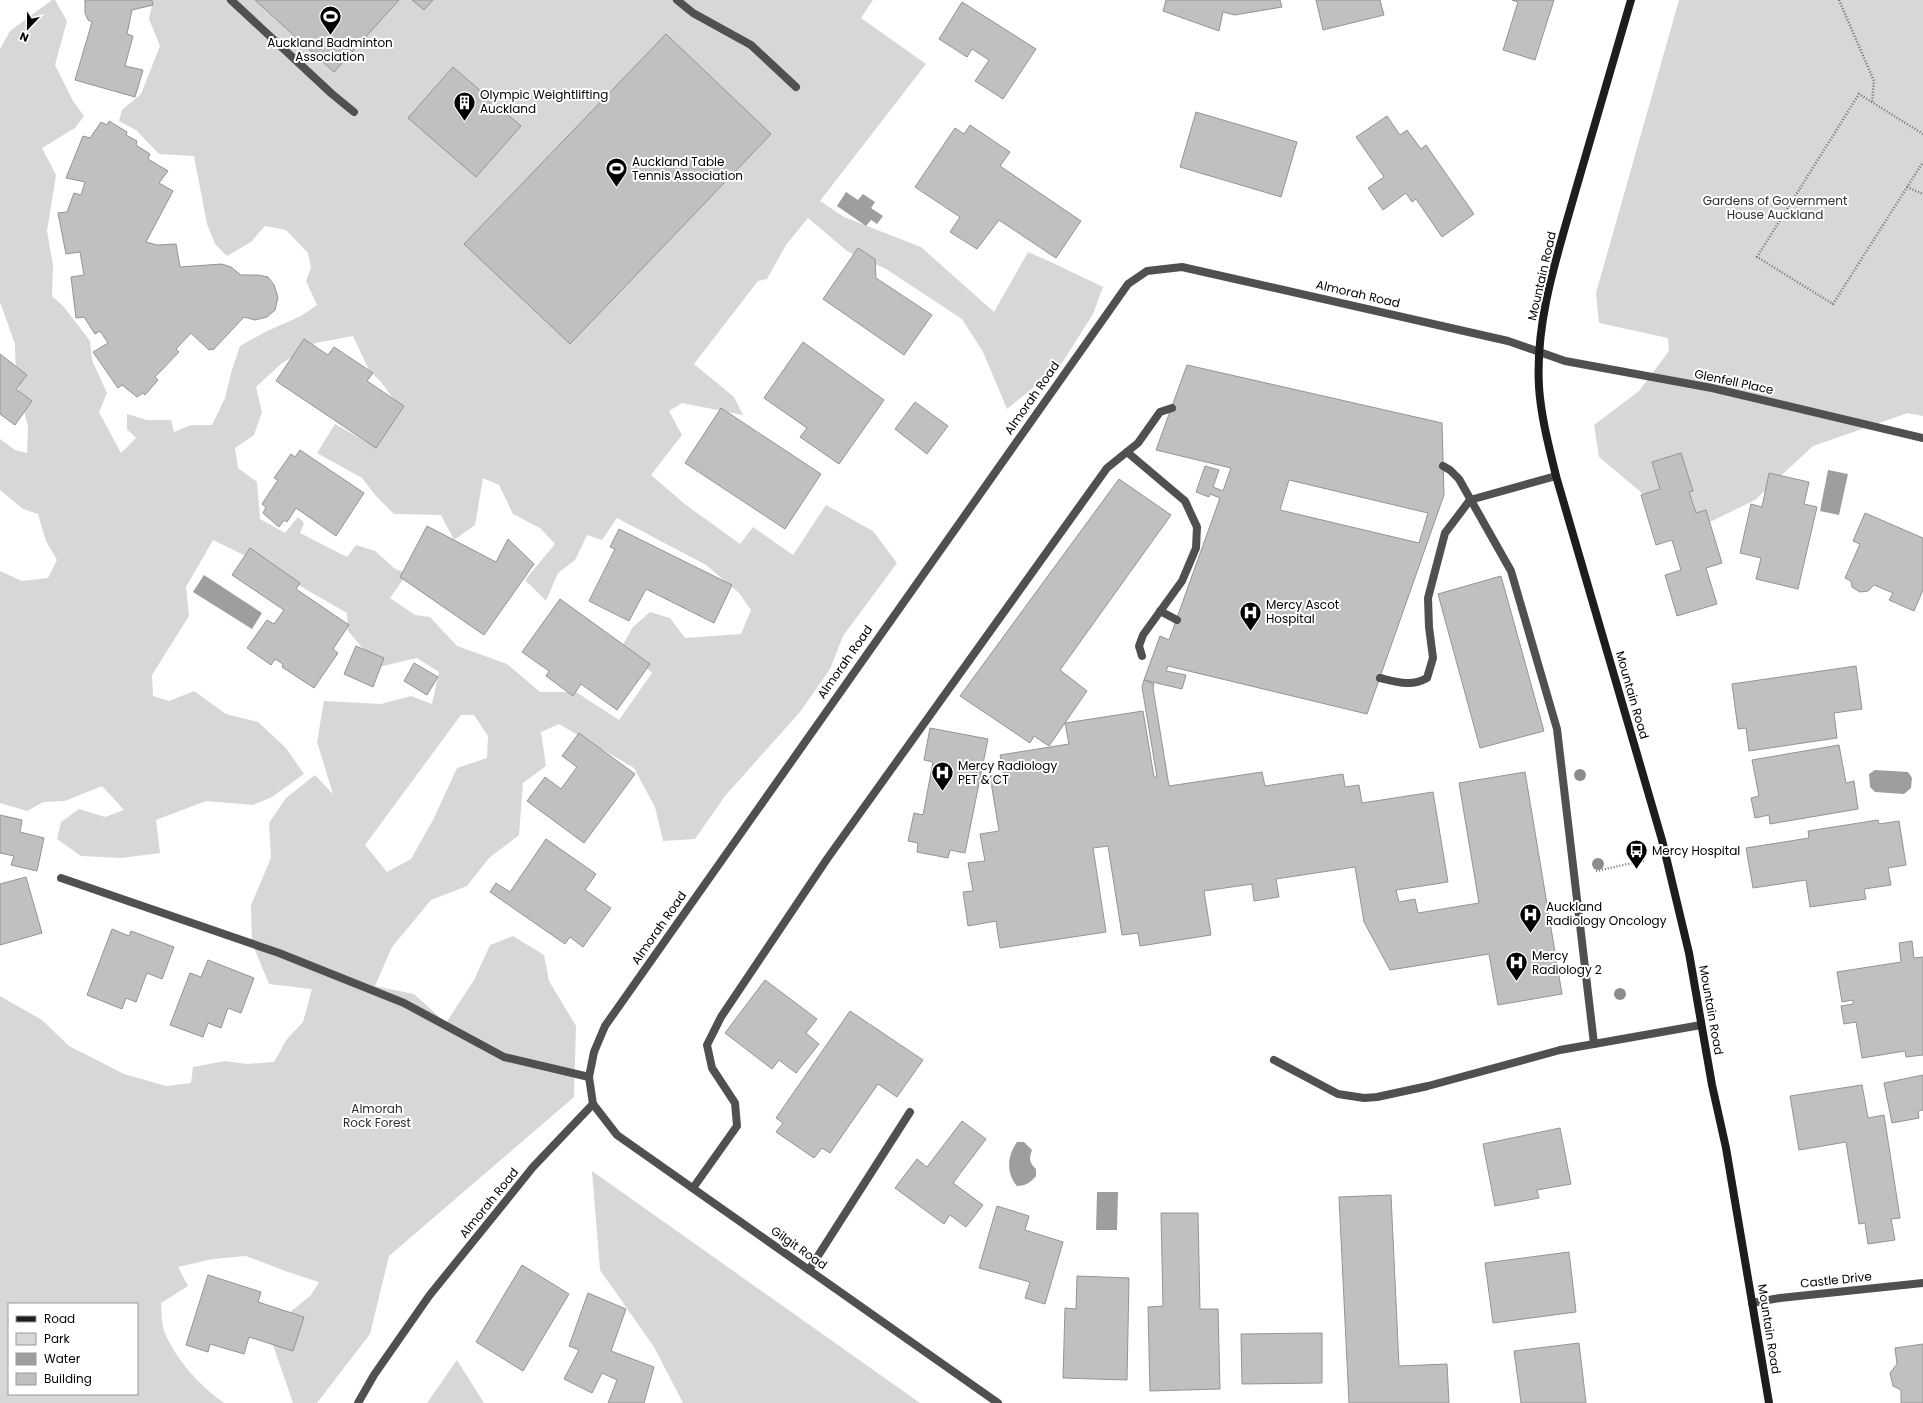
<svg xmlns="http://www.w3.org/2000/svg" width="1923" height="1403" font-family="Poppins,sans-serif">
<rect width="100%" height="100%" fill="#fff"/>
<g fill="#d7d7d7" fill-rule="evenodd">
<path d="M52,0H55L67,21L55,65L73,101L84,116L75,128L42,148L56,175L47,231L53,265L52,296L64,307L90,341L92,360L107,393L99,412L121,453L136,438L127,429V414L147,420H171L174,432L191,425H212L225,398L231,373L240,346L265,332L301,316L317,305L306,281L311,267L308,253L286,230L265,226L251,242L227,256L215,244L207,224L194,156L159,154L136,130L119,121L122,110L141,94L160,46L149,19L153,0H873L861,18L926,64L820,201L844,217L921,247L994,312L1028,252L1053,263L1103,287L1093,314L1060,366L1007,409L983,352L962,319L886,269L847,251L808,218L786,245L767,279L758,281L694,364L734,397L743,415L682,403L669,411L682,435L651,475L686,505L740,544L753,527L793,555L826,505L873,531L897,563L843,636L830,669L800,712L725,796L695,839L663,841L655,807L634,768L559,724L541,732L546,766L523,783L519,835L489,858L467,886L431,900L392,947L375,986L414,994L446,1023L474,980L490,945L513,936L544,955L549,981L576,1026L574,1097L389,1256L370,1334L317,1403H293L272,1342L282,1319L311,1295L319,1282L288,1272L246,1256L213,1259L178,1267L188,1286L161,1303C162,1312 161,1325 165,1333C176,1360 201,1387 224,1403H0V996L42,1020L69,1046L124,1074L166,1086L191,1083L193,1067L225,1061L247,1064L274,1062L287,1039L303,1022L312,989L269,984L252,943L251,905L271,858L269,823L286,798L315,775L333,794L317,742L324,701L381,704L411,696L432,704L439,672L417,658L379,667L348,631L347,613L260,563L213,540L186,587L189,616L152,675L153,696L169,701L194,691L226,714L258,722L286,748L304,774L272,797L253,805L206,801L156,820L160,853L121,858L81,856L57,839L61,822L79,809L105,817L124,810L102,786L65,801L43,802L27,811L0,803V571L22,581L48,578L57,560L46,541L38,514L23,509L0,490V439L15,450L27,453L28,426L16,380L15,344L0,302V49L10,31ZM353,336L369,370L381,382L395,401L374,446L335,424L317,453L362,478L376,496L394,514L441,515L454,540L475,525L483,478L499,485L513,514L540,528L555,544L525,580L546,601L558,573L575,560L587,535L602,540L617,518L706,565L739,593L751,610L741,634L685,638L670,618L650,612L633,627L622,646L652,673L619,720L576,692H540L507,664L457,646L430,617L415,615L390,598L407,574L394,568L375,551L356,545L347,557L300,533L304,523L298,517L285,533L260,519L257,482L238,468L235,448L254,435L262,412L256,387L282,363L316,343ZM461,715H474L488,736L487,758L457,768L434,818L411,859L387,872L365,845ZM9,1304H137V1394H9Z"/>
<path d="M1679,0H1923V416L1908,413L1813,446L1755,500L1712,521L1680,525L1599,457L1594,425L1639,391L1669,351L1668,338L1599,323L1596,293Z"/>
<path d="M592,1171L920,1403H683L654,1347L600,1270Z"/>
<path d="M457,1360L484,1403H427Z"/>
</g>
<g fill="#9e9e9e">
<path d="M846,192L858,200L863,194L875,202L871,208L883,216L877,224L871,220L866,226L837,206Z"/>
<path d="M1828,470L1848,474L1839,515L1820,511Z"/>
<path d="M204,575L262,613L252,629L193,592Z"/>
<path d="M1875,770L1908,772L1912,778L1911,788L1904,794L1875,792L1870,787L1869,774Z"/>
<path d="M1017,1142H1024L1032,1150C1029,1159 1029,1162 1036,1169V1176C1031,1182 1026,1186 1017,1186C1006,1173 1007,1156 1017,1142Z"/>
<path d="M1097,1192H1118L1117,1230H1096Z"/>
</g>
<g fill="#c0c0c0" stroke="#949494" fill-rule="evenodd">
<path d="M152,0L153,5L132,10L127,34L133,36L125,66L143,70L135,97L75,80L92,22L88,20L85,13V0Z"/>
<path d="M255,0H399L334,72Z"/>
<path d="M412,0H433L424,10Z"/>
<path d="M1166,0H1280L1282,7L1235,15L1223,12L1219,31L1163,11Z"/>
<path d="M1316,0H1380L1384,15L1323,30Z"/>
<path d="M1512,0H1554L1535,60L1503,50L1518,2Z"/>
<path d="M962,2L1036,49L1003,99L975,81L989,60L972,49L967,57L939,39Z"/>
<path d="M666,34L771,134L570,344L464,244Z"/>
<path d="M453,67L521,126L476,177L408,118Z"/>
<path d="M1196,112L1297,142L1281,197L1180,167Z"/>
<path d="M1387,116L1400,135L1407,130L1421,149L1426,145L1474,214L1442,237L1416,199L1412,202L1406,193L1383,210L1368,188L1384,177L1356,137Z"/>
<path d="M109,121L127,132L126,135L137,141L136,145L150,154L148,159L168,171L159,183L173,191L146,242L157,245L176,244L180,267L222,264L231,267L241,275H258L268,277L274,285L278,297L275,310L267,317L255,320L244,317L213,350L211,349L209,350L191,333L176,349L179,352L155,377L158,380L145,395L143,393L137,397L122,385L118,388L93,352L108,343L100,331L95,334L84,317L76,318L71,277L84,275L80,252L66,254L58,213L67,212L74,193L81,195L85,182L66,178L83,136L90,138L101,122L107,125Z"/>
<path d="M970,125L1010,152L1000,166L1081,221L1056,258L999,220L977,249L950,232L960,217L915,187L955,128L964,134Z"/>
<path d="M858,248L875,259L876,278L932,315L904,355L823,299Z"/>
<path d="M304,339L328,355L334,347L373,373L367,381L404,406L376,448L276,381Z"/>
<path d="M803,342L884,400L839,464L800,437L807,428L764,398Z"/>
<path d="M0,354L27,375L16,389L32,401L15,425L0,414Z"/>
<path d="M1187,365L1442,423L1444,495L1367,714L1168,666L1166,671L1186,675L1182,689L1144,680L1160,636L1169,640L1220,498L1210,494L1209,497L1196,492L1205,466L1219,470L1213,487L1223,491L1231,468L1156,450ZM1289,480L1428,513L1419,543L1280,510Z"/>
<path d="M915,402L948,426L927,454L895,429Z"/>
<path d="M721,408L821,474L785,529L685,463Z"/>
<path d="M300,450L364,493L336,536L296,508L287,522L284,520L279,527L263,513L266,507L262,504L278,480L274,478L291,454L295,457Z"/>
<path d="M1681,453L1693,491L1689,492L1696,513L1706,510L1722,563L1706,568L1717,604L1677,616L1665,575L1681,570L1672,540L1656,545L1641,495L1660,489L1652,462Z"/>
<path d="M1769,473L1809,482L1804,504L1817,507L1798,589L1756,579L1761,558L1740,553L1751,504L1762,507Z"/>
<path d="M1119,479L1171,515L1060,670L1087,691L1049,746L1034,736L1030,743L960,696Z"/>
<path d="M1865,513L1923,538V590L1914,611L1889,600L1893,593L1874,585L1868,591L1860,592L1852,587L1851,581L1845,578L1860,544L1853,541Z"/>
<path d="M427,526L496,562L508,539L534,564L484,635L400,577Z"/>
<path d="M619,529L732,585L714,623L646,589L629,621L589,601L615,549L610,547Z"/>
<path d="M250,548L300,583L296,589L349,625L333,649L338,653L314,688L282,667L283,664L275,659L271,665L247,648L267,620L274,624L284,610L232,575Z"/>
<path d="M1501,576L1544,731L1480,748L1438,594Z"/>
<path d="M560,599L650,664L617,710L581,684L573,696L546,676L549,671L522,652Z"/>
<path d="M356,646L384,658L373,687L344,674Z"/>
<path d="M414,663L438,677L427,695L404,681Z"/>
<path d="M1856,666L1862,709L1834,713L1837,738L1749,751L1746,728L1738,729L1732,684Z"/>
<path d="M1144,680L1154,684L1153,688L1169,786L1262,772L1265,786L1343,774L1345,787L1359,785L1362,803L1433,792L1448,882L1396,890L1399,902L1415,899L1418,913L1479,903L1459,783L1525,772L1562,994L1498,1005L1489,954L1390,970L1364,922L1355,867L1276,879L1279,897L1254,901L1252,884L1204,891L1211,935L1140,946L1138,933L1122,935L1108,846L1093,848L1106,932L1000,948L996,921L968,926L963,892L973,891L968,863L985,861L980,834L999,831L990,776L1004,774L1000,755L1069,744L1065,723L1143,711L1154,777H1157L1142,687Z"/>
<path d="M930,728L988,739L965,853L950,850L948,858L917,852L918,843L908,841L914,813L923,815L933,762L924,760Z"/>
<path d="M579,733L635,774L584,843L527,801L545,777L561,789L577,767L562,756Z"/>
<path d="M1839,745L1846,783L1854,781L1858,809L1770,824L1769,815L1755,818L1751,798L1759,796L1752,760Z"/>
<path d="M0,815L22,820L20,832L44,838L37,871L11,865L14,856L0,853Z"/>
<path d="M1878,820L1879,824L1899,821L1906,865L1888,868L1891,885L1864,889L1866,899L1810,907L1806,880L1753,888L1746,848L1809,838L1808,831Z"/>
<path d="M546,839L596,874L585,890L611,908L583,947L570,937L565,944L490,892L496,883L510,892Z"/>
<path d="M26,877L42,933L0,945V884Z"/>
<path d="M112,929L129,936L131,931L174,947L162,979L147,973L136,1002L126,998L122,1009L87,995Z"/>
<path d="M1912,941L1914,958L1923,957V1055L1906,1057L1905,1051L1862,1058L1856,1022L1844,1024L1841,1006L1853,1004V1000L1842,1002L1837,972L1901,962L1899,943Z"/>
<path d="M208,960L254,978L241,1013L228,1008L221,1028L208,1023L203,1037L170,1025L190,973L201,977Z"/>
<path d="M765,980L817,1019L806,1033L819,1044L796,1073L779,1060L772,1069L725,1033Z"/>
<path d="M850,1011L923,1060L897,1097L878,1084L830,1153L822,1148L814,1158L776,1132L783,1123L776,1118Z"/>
<path d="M1923,1075V1110L1918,1111L1919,1118L1892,1123L1884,1083Z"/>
<path d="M1862,1085L1868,1118L1884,1115L1900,1218L1891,1219L1895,1240L1868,1244L1865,1223L1859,1224L1846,1142L1799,1150L1790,1096Z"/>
<path d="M962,1121L986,1139L953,1183L983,1205L966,1227L950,1215L944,1224L895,1188L917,1159L927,1167Z"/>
<path d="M1560,1128L1571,1184L1537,1190L1539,1198L1495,1206L1483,1144Z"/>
<path d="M1391,1195L1399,1366L1447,1364L1449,1403H1349L1339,1197Z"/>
<path d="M997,1206L1029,1216L1025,1230L1063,1242L1045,1304L1025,1298L1030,1282L979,1268Z"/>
<path d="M1161,1213H1198L1200,1309H1218L1220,1389L1150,1391L1148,1307L1163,1306Z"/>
<path d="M1569,1252L1576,1312L1493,1323L1485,1263Z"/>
<path d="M522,1265L569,1294L523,1371L476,1342Z"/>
<path d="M208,1275L261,1292L258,1302L304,1317L293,1351L249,1337L244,1354L210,1344L208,1352L186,1345Z"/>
<path d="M1077,1276L1129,1278L1127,1380L1063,1378L1065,1308L1076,1309Z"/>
<path d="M588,1293L626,1309L611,1351L654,1367L644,1403H608L617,1380L602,1373L592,1393L564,1379L579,1350L569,1346Z"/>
<path d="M1322,1333V1383L1242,1384L1241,1334Z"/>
<path d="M1579,1343L1586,1403H1521L1514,1351Z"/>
<path d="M1923,1344V1403H1901V1390L1893,1386L1890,1373L1897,1364L1895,1348Z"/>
</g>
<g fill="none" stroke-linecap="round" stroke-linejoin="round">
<g stroke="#727272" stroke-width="2.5" stroke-dasharray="1 2" stroke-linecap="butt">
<path d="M1839,0L1874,81L1872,102"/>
<path d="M1923,134L1859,94L1757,257L1833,304L1923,162"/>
<path d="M1907,187L1923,194"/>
<path d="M1596,871L1646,860"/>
</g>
<g stroke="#505050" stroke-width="8">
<path d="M231,0L332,94L354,112"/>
<path d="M677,0L693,13L751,45L796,87"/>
<path d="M1127,452L1185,501L1197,527L1196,548L1182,581L1143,635L1139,646L1142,656"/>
<path d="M1443,466L1450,470L1459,479L1511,571L1557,729L1594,1044"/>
<path d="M1160,611L1177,620"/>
<path d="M1380,678C1397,682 1411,687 1427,678L1433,658L1429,627L1428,598L1445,533L1470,500L1556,476"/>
<path d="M61,878L279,953L404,1003L504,1057L589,1077"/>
<path d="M1274,1060L1338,1094L1364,1098L1377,1097L1428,1086L1560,1050L1701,1025"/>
<path d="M693,1188L737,1126L735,1103L712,1068L707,1045L721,1017L827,859L1107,468L1138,443L1160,412L1172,408"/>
<path d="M809,1270L910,1112"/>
</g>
<g stroke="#505050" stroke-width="8">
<path d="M1752,1303L1780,1298L1923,1283"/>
<path d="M358,1403L374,1375L429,1296L533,1167L593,1104"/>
<path d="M998,1403L617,1135L593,1104L589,1077L594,1052L605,1026L1128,284L1147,271L1182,267L1508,341L1565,361L1712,388L1923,438"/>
</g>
<path stroke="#1d1d1d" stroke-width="8" d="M1631,0C1613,63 1594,126 1576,189C1558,253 1535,319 1539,387C1541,417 1549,447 1556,476L1662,840L1689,953L1712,1085L1726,1148L1769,1403"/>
</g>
<g fill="#8c8c8c">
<circle cx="1580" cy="775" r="6"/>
<circle cx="1598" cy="864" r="6"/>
<circle cx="1620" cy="994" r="6"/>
</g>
<defs>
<symbol id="stadium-pin" viewBox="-11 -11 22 30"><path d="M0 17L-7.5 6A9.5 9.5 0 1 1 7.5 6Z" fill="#000" stroke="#fff"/><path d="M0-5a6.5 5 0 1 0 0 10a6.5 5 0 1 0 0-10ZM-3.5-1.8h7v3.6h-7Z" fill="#fff"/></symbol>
<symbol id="building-pin" viewBox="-11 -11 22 30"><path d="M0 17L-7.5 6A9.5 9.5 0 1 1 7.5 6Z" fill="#000" stroke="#fff"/><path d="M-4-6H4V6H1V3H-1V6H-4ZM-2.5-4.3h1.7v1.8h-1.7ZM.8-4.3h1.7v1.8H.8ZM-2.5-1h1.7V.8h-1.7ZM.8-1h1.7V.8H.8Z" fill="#fff"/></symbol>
<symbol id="hospital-pin" viewBox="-11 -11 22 30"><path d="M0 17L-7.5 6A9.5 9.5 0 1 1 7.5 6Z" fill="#000" stroke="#fff"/><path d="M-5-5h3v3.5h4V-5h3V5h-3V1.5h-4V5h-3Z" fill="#fff"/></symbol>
<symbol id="bus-pin" viewBox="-11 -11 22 30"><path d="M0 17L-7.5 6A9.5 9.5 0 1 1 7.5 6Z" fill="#000" stroke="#fff"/><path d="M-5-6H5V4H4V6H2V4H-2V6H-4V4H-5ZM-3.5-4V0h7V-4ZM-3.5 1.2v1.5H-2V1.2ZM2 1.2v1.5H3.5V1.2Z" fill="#fff"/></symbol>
</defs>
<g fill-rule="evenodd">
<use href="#stadium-pin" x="318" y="4" width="25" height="34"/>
<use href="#building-pin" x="452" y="90" width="25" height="34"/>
<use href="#stadium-pin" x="604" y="156" width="25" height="34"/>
<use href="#hospital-pin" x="1238" y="600" width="25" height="34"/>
<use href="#hospital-pin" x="930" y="760" width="25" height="34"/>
<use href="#bus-pin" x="1624" y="838" width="25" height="34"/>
<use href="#hospital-pin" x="1518" y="902" width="25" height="34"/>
<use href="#hospital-pin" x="1504" y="950" width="25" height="34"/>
</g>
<g text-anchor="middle" stroke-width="4" stroke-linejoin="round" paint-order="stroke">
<g font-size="12" fill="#000" stroke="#fff" text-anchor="start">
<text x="330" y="47" text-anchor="middle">Auckland Badminton<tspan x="330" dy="14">Association</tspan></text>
<text x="480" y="99">Olympic Weightlifting<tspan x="480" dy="14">Auckland</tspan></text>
<text x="632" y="166">Auckland Table<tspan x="632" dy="14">Tennis Association</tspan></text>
<text x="1266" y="609">Mercy Ascot<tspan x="1266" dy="14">Hospital</tspan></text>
<text x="958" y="770">Mercy Radiology<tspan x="958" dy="14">PET &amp; CT</tspan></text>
<text x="1652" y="855">Mercy Hospital</text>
<text x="1546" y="911">Auckland<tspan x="1546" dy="14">Radiology Oncology</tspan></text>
<text x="1532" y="960">Mercy<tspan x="1532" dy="14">Radiology 2</tspan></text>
</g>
<g font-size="12" fill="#2e2e2e" stroke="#fff">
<text x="1775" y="205">Gardens of Government<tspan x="1775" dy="14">House Auckland</tspan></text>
<text x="377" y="1113">Almorah<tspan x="377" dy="14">Rock Forest</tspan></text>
</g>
<g font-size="12" fill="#000" stroke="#fff">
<text transform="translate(1542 276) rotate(-77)" y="4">Mountain Road</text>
<text transform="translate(1358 294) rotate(13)" y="4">Almorah Road</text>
<text transform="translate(1734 382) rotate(12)" y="4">Glenfell Place</text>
<text transform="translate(1032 398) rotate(-55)" y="4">Almorah Road</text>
<text transform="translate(845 662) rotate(-55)" y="4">Almorah Road</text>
<text transform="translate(1632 695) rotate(74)" y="4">Mountain Road</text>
<text transform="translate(659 928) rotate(-55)" y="4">Almorah Road</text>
<text transform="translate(1711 1010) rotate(80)" y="4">Mountain Road</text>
<text transform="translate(489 1203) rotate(-51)" y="4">Almorah Road</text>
<text transform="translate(799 1248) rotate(35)" y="4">Gilgit Road</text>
<text transform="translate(1836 1280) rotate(-6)" y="4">Castle Drive</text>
<text transform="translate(1769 1329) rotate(81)" y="4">Mountain Road</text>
</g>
</g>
<rect x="8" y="1303" width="130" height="92" fill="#ffffff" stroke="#999999"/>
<rect x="16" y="1316" width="20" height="6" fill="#1d1d1d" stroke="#999999"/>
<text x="44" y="1323" font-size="12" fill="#000000">Road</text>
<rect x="16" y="1333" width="20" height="12" fill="#d7d7d7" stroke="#999999"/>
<text x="44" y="1343" font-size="12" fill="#000000">Park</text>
<rect x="16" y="1353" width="20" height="12" fill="#9e9e9e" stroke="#999999"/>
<text x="44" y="1363" font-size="12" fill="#000000">Water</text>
<rect x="16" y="1373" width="20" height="12" fill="#c0c0c0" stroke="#999999"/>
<text x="44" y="1383" font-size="12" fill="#000000">Building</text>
<g transform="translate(28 28) rotate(202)" stroke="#ffffff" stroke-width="3" paint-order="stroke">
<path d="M0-3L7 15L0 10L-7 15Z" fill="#000000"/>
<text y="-6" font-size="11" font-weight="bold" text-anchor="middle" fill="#000000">N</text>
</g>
</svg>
